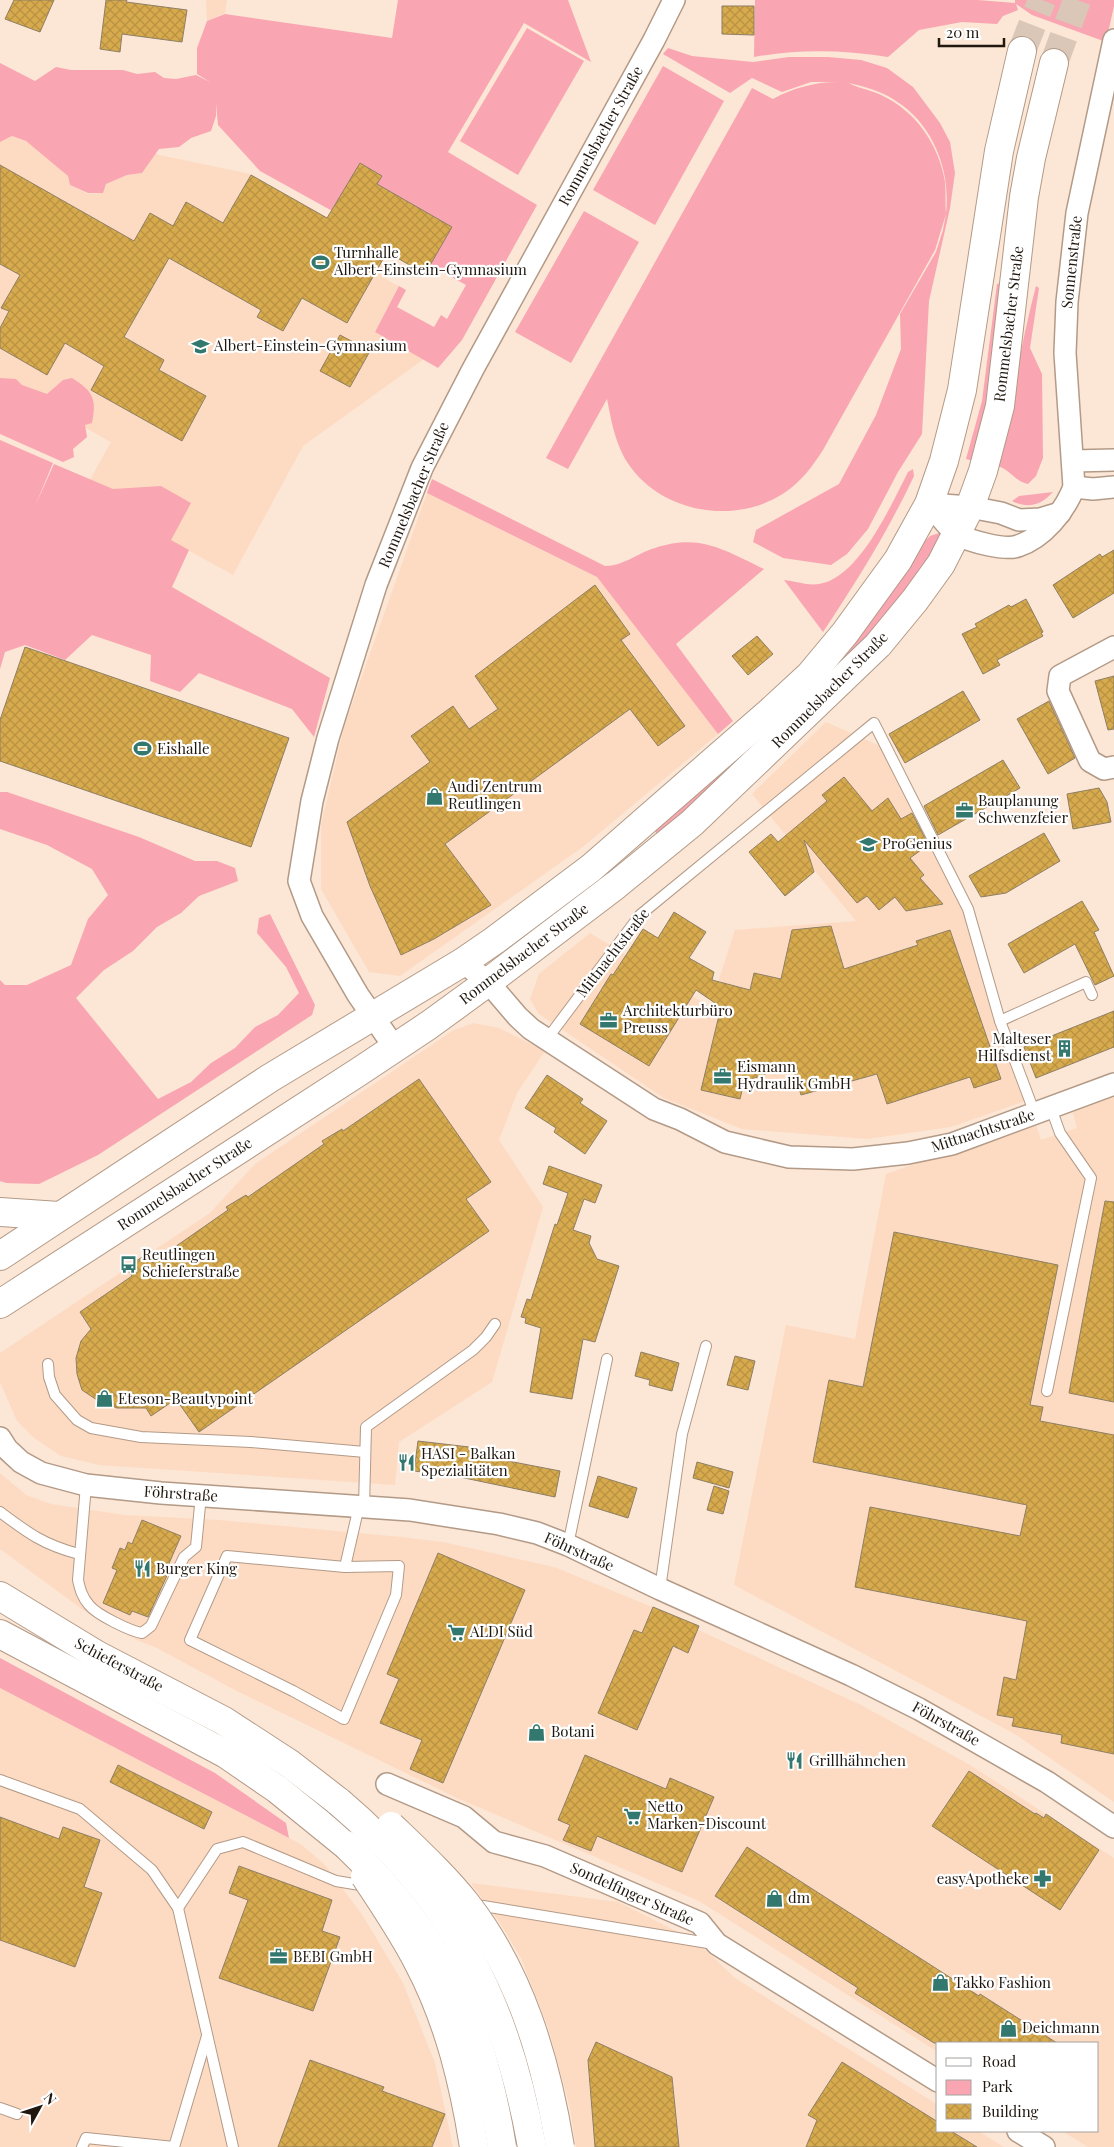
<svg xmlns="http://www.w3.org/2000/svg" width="1114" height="2147" font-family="'Playfair Display',serif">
<defs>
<pattern id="building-cross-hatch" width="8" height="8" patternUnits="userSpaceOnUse" patternTransform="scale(1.25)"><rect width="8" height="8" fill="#d7ab4d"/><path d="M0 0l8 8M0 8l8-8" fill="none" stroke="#b89242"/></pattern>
</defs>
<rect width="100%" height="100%" fill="#fce6d5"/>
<g fill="#fddbc2">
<path d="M206,0H227L225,13L207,21Z"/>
<path d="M12,136L26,141L43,154L68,176L70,185L88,194L103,193L106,184L127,175L142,173L155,154L250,174L381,249L387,280L399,286L375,332L424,359L303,446L233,575L83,492L111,442L0,380V142Z"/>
<path d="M427,493L597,577L718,734L584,846L400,976L369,972L321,889V825L344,727Z"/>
<path d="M826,722L889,750L967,909L1031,1099L951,1127L867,1139L742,1129L664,1098L539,1014L530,999L539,974L590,933L710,1007L735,930L856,921L752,794Z"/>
<path d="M474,1023L499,1028L545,1051L517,1093L499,1140L543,1207L492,1382L399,1442L395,1485L99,1465L61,1456L34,1438L17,1421L0,1382V1353L210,1213L255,1164L454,1030Z"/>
<path d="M1114,1095V1802L1015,1734L734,1585L786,1325L855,1339L886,1174L1035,1122L1041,1140L1077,1128L1072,1110Z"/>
<path d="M0,1473L26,1495L51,1504L124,1515L219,1520L401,1537L443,1542L554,1567L699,1626L698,1630L861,1705L970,1765L1114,1858V2147H1088L1062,2131H1098V2043H938V2052L699,1901L457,1798L233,1689L157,1648L137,1640L86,1612L0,1549Z"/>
<path d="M0,1688L302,1845L325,1865L363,1916L403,1983L435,2063L453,2147H0Z"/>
<path d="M471,1883L618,1902L696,1941L735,1978L938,2105V2131H978L1004,2147H576L570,2108L548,2027L521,1958L500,1923Z"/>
</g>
<g fill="#f9a6b2" fill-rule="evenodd">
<path d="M398,0H568L591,62L524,23L448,152L537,205L462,340L438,368L375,332L399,286L406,290L397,307L434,327L441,315L447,319L466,285L260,171L218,125L216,104V116L211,131L191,138L179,147L159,149L142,173L127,175L106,184L103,193H88L70,185L68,176L26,141L12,136L0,142V63L35,81L56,67L71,70H123L137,74L155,72L164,78L176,79L196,75L210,82L197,74V48L207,21L225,14L392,38Z"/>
<path d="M755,0H978L1015,3V0H1114V6L1106,42L1032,15L1016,4L1018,10L1003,16L997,24L962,22L919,30L888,57C843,50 799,49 754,57Z"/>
<path d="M527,28L584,61L518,175L460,141Z"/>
<path d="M668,48L692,56L753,62L789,57H828L861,60L887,68L913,87L940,123L950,142L955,173L950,208L929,301L922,434L898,472L868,529L847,554L831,565L783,558L753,542L756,530L839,484L876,415L901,349L900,314L936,252L943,230L946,214L935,250L823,450C812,467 801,482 784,493C733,527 655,512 624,457C614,438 611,419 607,399L568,469L546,458L752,88L773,99C793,88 815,82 838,82H811L782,92L752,78L730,93L663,54ZM849,83C865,87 882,91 896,101C933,124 951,171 946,213C945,204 946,193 945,182C939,145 916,111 881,95C871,90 857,88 849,83Z"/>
<path d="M663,66L724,101L655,225L593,190Z"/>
<path d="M584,211L639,242L571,363L515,332Z"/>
<path d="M1006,282L989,403L974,461L966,459L982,401L997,284Z"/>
<path d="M1036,286L1039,288L1030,348L1042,374L1043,458L1036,476L1028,484C1014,481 1010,469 997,466C1012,406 1020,346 1036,286Z"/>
<path d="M0,378L16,379L22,385L47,394L63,380L72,378C93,391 97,399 92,423L85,425L87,437L73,449L74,457L63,462L0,434Z"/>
<path d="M0,440L53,463L35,506L54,464L113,489L161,486L191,503L171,540L189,550L172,587L330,678L314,737L292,709L199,673L180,692L150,681L151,655L92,635L65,660L25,645L5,652L0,669Z"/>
<path d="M913,469L914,476C888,531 857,581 823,632L784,580C794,581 809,586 819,584C859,578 891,505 908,472Z"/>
<path d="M432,479L605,566C624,566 637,553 655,548C700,533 724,550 764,569L676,644L733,721L718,734L597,577L427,493Z"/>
<path d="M1053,492C1042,504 1029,510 1012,501L1019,496Z"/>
<path d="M942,532L941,540L893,612L718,787L659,834L656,833L655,829L922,544L930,536Z"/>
<path d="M0,792H7L139,837L195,861H217L235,868L238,881L199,896L181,913L157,927L133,951L104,970L76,998L158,1099L191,1082L211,1063L235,1048L255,1027L278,1015L299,993L286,967L257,933L259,918L270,914L315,1005L312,1015L98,1155L39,1184L6,1183L0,1181V980L5,985H27L71,965L88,919L108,895L92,869L47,845L0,829Z"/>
<path d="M0,1658L215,1773L286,1823L289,1838L0,1688Z"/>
</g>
<g fill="url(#building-cross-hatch)" stroke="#8d7f65">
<path d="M14,0H54L40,32L5,19Z"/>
<path d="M106,0H127L126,2L187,10L182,42L122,34L120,52L100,49Z"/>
<path d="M722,6H754V35L722,34Z"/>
<path d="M360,163L382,176L377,184L452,227L425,274L387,252L347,323L302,298L283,331L257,317L261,310L169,258L124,337L164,360L159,370L206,396L182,441L91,390L104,366L65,343L47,375L0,348V328L9,311L1,308L20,275L0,264V165L134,241L150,213L173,226L186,202L223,223L251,175L327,218Z"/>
<path d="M340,335L370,351L350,387L320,371Z"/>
<path d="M1114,550V593L1073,618L1053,585L1100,554L1102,557Z"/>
<path d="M595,585L630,634L621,640L685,726L658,746L630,709L445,844L491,905L434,939L401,955L370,886L347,822L430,762L411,736L453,706L469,729L498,709L475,676Z"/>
<path d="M1026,599L1043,632L1041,633L1043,636L997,660L1000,665L983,674L962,634L977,627L975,624L1009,605L1011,607Z"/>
<path d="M757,636L773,654L748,675L732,656Z"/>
<path d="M25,647L289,738L251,847L0,761V720Z"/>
<path d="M1114,676V729L1108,730L1095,681Z"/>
<path d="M963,691L980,720L905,763L889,734Z"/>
<path d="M1049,701L1075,758L1048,774L1017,719Z"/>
<path d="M1003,760L1020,788L938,835L924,806Z"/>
<path d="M844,777L872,811L888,798L901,819L912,813L927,842L919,847L921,850L910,858L924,875L920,878L943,904L906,911L895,897L879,910L867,896L857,903L804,840L814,872L785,896L749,852L771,834L778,842L827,801L822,795Z"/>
<path d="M1099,788L1107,802L1111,822L1073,829L1067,794Z"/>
<path d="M1044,833L1060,861L1006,893L981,897L969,876Z"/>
<path d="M1082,901L1099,930L1094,932L1114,976L1095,985L1075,944L1024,973L1008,944Z"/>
<path d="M674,912L706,932L689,958L714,972L712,980L750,990L754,973L781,979L792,930L831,926L844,969L918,945L916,941L950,930L1001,1079L974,1088L970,1077L887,1104L877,1074L801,1095L792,1064L744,1082L740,1099L701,1090L721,1007L696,990L649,1066L580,1024L611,974L613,975L643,929L658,938Z"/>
<path d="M1114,1011V1047L1036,1078L1024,1047Z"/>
<path d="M547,1075L583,1099L580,1103L607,1121L585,1154L554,1132L556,1128L525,1108Z"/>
<path d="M419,1079L491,1182L466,1199L489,1231L199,1432L176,1399L151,1416L146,1408H117L97,1400L82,1390L77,1374L76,1358L81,1341L91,1329L80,1312L132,1276L126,1268L145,1255L152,1263L228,1210L226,1207L246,1195L248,1197L324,1144L322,1141L342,1129L343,1131Z"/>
<path d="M549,1166L602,1185L595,1203L584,1199L573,1230L591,1236L589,1243L597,1259L619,1266L595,1342L583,1339L572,1399L530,1392L541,1328L525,1323L526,1318L521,1317L527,1299L531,1300L555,1224L557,1225L568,1193L543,1184Z"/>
<path d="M1105,1201L1114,1202V1402L1069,1393Z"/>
<path d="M894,1232L1058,1265L1030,1405L1043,1407L1040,1421L1114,1435V1754L1061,1743L1062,1735L1012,1726L1014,1718L997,1715L1004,1677L1016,1680L1027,1621L855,1587L870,1507L1020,1536L1027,1505L813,1462L829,1380L863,1387Z"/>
<path d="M641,1352L679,1363L672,1391L649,1385L650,1380L635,1376Z"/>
<path d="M735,1356L755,1361L748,1390L727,1385Z"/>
<path d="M418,1441L469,1447L504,1455L503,1460L560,1471L555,1497L455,1476L414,1471Z"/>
<path d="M697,1462L733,1472L729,1488L693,1478Z"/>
<path d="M598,1476L637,1488L628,1518L589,1506Z"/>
<path d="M714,1486L729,1491L723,1514L707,1510Z"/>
<path d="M142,1520L181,1536L167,1568L170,1569L148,1617L132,1611L130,1615L103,1603L117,1570L112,1568L120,1548L125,1550L128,1542L132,1544Z"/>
<path d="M438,1553L525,1590L443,1783L410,1769L422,1740L380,1723L399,1679L387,1674Z"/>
<path d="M653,1607L699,1626L688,1653L673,1646L637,1730L598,1713L634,1630L642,1633Z"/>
<path d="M585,1755L666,1789L670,1778L714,1797L682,1872L597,1836L591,1851L563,1840L570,1825L558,1820Z"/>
<path d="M118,1765L212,1812L204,1829L110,1782Z"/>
<path d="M969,1771L1035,1814L1036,1813L1044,1818L1046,1814L1099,1850L1060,1910L932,1826Z"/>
<path d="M0,1817L59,1839L63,1827L100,1840L84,1887L102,1893L75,1967L0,1940Z"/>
<path d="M747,1847L979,1996L980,1994L1057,2043H934L855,1993L858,1988L715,1896Z"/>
<path d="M239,1866L332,1900L322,1931L340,1937L313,2011L219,1978L248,1900L229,1893Z"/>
<path d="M596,2042L672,2077L679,2147H595L588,2060Z"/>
<path d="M310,2060L384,2087L382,2091L445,2114L432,2147H278Z"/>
<path d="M842,2062L938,2122V2131H951L977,2147H806L817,2120L808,2115Z"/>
</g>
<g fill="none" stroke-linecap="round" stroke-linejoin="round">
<g stroke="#dbc7b7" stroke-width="28" stroke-dasharray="28 14" stroke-linecap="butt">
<path d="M1022,51L1042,0"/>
<path d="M1054,63L1077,0"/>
</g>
<defs>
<g id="lane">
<path d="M1000,1021L1086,982L1092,995"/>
<path d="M547,1039L640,915L874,723L968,909L1000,1021L1035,1114"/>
<path d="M48,1364L49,1377L55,1395L77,1420L91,1428L141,1437L251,1442L365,1452"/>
<path d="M1047,1391L1091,1178L1060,1133L1051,1108"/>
<path d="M86,1485L78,1580C80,1589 82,1597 89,1605C97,1615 130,1631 142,1633L151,1626L184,1557L196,1547L201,1495"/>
<path d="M364,1507L366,1427L473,1350L486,1337L495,1324"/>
<path d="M0,1512C28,1533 44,1545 79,1554"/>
<path d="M568,1545L607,1359"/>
<path d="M227,1556L345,1567L399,1566L396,1595L344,1719L293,1691L190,1640Z"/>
<path d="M345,1567L359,1506"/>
<path d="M660,1589L682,1434L706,1346"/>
<path d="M0,1780L80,1809L152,1870L178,1908L233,2147"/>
<path d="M471,1904L714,1944"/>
<path d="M178,1908L217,1849L243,1842L336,1881L366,1886"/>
<path d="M0,2108L17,2114"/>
<path d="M82,2147L86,2138L174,2147L207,2036"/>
</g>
<g id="street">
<path d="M1073,461L1114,460"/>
<path d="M1074,487L1093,489L1114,487"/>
<path d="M929,504C938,513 948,528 958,535C970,541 1005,551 1018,546C1043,538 1065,511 1074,487L1065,353L1067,302L1077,213L1114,40"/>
<path d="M929,504L970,507L1001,513L1019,520L1040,519L1060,513"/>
<path d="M1114,647L1060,676L1058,691L1090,761L1104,769L1114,767"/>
<path d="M463,962L488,982L518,1017L531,1029L654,1109L680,1119L725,1142L789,1157L853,1159L908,1153L952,1144L1114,1084"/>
<path d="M395,1048L358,995L312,916L299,881L312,801L328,738L376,585L422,468L473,369L654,40L674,0"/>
<path d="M0,1438L7,1449L21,1462L41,1473L86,1485L161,1493L410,1510L499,1524L537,1533L568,1545L660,1589L851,1675L919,1709L1047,1782L1114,1827"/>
<path d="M387,1784L464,1817L494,1842L545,1856L700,1923L717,1944L938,2081"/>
<path d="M1018,2131L1044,2147"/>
</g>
<g id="primary">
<path d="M0,1212L59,1216"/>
<path d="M0,1256L270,1078L463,962L495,940L591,868L771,711L810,675L845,633L898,560L929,504L944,461L962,390L999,151L1022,51"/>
<path d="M0,1304L360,1071L429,1025L488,982L616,885L692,823L878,645L915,600L941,564L970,507L983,471L1000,406L1024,197L1031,158L1054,63"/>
<path d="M0,1596L97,1655L224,1721L290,1764L339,1802"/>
<path d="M0,1634L226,1754L277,1789L346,1845"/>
</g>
</defs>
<use href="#lane" stroke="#b39a87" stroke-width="12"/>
<use href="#street" stroke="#b39a87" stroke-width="24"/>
<use href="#primary" stroke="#b39a87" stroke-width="30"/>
<use href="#lane" stroke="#fff" stroke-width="10"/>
<use href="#street" stroke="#fff" stroke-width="21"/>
<use href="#primary" stroke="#fff" stroke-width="28"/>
<defs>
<g id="secondary-bridge">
<path d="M391,1826C417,1851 445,1877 467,1905C521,1975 546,2061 560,2147"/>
<path d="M365,1876C384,1905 404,1934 419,1964C449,2021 464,2084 474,2147"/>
</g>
<g id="primary-bridge">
<path d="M339,1802C453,1899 506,2000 532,2147"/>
<path d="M346,1845C439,1934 482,2020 502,2147"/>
</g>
</defs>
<use href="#secondary-bridge" stroke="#b39a87" stroke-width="30" stroke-linecap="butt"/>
<use href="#primary-bridge" stroke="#b39a87" stroke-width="30" stroke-linecap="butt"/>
<use href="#secondary-bridge" stroke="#fff" stroke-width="28"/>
<use href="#primary-bridge" stroke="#fff" stroke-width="28"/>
</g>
<defs>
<symbol id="stadium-bare" viewBox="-9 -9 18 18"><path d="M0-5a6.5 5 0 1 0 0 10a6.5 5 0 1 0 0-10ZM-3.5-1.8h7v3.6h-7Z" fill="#33786e" stroke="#fff" stroke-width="2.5" paint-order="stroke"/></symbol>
<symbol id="school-bare" viewBox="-9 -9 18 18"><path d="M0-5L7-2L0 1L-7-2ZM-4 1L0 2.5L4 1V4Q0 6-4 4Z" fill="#33786e" stroke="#fff" stroke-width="2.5" paint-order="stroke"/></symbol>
<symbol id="shop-bare" viewBox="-9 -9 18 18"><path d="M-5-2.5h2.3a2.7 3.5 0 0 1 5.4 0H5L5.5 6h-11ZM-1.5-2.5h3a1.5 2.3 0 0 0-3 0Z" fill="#33786e" stroke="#fff" stroke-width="2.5" paint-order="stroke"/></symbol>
<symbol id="office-bare" viewBox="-9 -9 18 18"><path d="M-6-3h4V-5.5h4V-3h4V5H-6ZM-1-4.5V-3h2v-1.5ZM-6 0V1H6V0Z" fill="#33786e" stroke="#fff" stroke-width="2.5" paint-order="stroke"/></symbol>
<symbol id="building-bare" viewBox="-9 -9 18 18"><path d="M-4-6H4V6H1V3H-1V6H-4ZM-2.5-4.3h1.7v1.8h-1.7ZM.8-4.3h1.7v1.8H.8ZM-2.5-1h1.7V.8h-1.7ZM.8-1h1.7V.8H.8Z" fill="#33786e" stroke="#fff" stroke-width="2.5" paint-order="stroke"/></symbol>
<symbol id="bus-bare" viewBox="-9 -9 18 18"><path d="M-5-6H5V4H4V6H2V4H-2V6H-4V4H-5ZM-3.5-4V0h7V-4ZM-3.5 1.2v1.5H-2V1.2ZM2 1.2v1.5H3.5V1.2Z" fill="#33786e" stroke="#fff" stroke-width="2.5" paint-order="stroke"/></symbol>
<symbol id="restaurant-bare" viewBox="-9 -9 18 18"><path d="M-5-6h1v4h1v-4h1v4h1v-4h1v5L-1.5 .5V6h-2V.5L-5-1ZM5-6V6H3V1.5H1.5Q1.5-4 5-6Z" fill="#33786e" stroke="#fff" stroke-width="2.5" paint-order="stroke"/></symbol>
<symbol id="supermarket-bare" viewBox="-9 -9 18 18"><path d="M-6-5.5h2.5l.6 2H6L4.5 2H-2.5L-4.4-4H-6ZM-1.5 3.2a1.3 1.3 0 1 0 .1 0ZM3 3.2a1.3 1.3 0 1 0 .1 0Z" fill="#33786e" stroke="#fff" stroke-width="2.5" paint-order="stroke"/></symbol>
<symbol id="pharmacy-bare" viewBox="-9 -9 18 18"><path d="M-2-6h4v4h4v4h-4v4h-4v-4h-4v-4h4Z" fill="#33786e" stroke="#fff" stroke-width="2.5" paint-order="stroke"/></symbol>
</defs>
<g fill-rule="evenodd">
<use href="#stadium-bare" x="308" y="250" width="25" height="25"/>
<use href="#school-bare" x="188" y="334" width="25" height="25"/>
<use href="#stadium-bare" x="130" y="736" width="25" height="25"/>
<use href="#shop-bare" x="422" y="784" width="25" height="25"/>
<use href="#office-bare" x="952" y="798" width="25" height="25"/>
<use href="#school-bare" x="856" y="832" width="25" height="25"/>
<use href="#office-bare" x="596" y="1008" width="25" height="25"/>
<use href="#building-bare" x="1052" y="1036" width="25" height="25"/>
<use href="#office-bare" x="710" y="1064" width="25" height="25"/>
<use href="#bus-bare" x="116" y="1252" width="25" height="25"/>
<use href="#shop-bare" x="92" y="1386" width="25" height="25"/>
<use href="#restaurant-bare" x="394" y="1450" width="25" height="25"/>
<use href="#restaurant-bare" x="130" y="1556" width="25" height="25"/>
<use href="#supermarket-bare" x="444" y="1620" width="25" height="25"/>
<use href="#shop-bare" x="524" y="1720" width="25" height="25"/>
<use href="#restaurant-bare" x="782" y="1748" width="25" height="25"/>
<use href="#supermarket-bare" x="620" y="1804" width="25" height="25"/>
<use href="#pharmacy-bare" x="1030" y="1866" width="25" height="25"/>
<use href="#shop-bare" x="762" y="1886" width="25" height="25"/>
<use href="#office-bare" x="266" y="1944" width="25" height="25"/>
<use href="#shop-bare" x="928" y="1970" width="25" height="25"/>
<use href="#shop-bare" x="996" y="2016" width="25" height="25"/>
</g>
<g text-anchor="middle" stroke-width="4.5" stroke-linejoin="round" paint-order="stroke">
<g font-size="15" fill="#20170f" stroke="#fff">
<text transform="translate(601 136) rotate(-61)" y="5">Rommelsbacher Straße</text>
<text transform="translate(1072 262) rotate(-84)" y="5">Sonnenstraße</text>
<text transform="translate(1009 324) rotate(-83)" y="5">Rommelsbacher Straße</text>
<text transform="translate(414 495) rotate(-67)" y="5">Rommelsbacher Straße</text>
<text transform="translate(830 690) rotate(-45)" y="5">Rommelsbacher Straße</text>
<text transform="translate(613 953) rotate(-52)" y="5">Mittnachtstraße</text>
<text transform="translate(524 954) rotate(-37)" y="5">Rommelsbacher Straße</text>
<text transform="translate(983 1131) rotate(-18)" y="5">Mittnachtstraße</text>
<text transform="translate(185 1184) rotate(-33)" y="5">Rommelsbacher Straße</text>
<text transform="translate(181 1494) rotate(4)" y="5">Föhrstraße</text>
<text transform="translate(579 1552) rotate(24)" y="5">Föhrstraße</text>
<text transform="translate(119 1665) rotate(28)" y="5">Schieferstraße</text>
<text transform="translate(946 1724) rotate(29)" y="5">Föhrstraße</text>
<text transform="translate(632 1894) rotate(24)" y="5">Sondelfinger Straße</text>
</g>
<g font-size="15" fill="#20170f" stroke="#fff" text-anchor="start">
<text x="334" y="258">Turnhalle<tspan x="334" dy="17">Albert-Einstein-Gymnasium</tspan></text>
<text x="214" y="351">Albert-Einstein-Gymnasium</text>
<text x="157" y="754">Eishalle</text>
<text x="448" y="792">Audi Zentrum<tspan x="448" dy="17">Reutlingen</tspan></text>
<text x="978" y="806">Bauplanung<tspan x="978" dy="17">Schwenzfeier</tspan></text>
<text x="882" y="849">ProGenius</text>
<text x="623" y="1016">Architekturbüro<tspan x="623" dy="17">Preuss</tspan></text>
<text x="1051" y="1044" text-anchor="end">Malteser<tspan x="1051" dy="17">Hilfsdienst</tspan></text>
<text x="737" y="1072">Eismann<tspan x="737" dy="17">Hydraulik GmbH</tspan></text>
<text x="142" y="1260">Reutlingen<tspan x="142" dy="17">Schieferstraße</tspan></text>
<text x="118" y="1404">Eteson-Beautypoint</text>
<text x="421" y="1459">HASI - Balkan<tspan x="421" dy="17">Spezialitäten</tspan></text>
<text x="156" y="1574">Burger King</text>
<text x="470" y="1637">ALDI Süd</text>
<text x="551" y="1737">Botani</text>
<text x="809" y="1766">Grillhähnchen</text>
<text x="647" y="1812">Netto<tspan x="647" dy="17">Marken-Discount</tspan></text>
<text x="1029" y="1884" text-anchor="end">easyApotheke</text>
<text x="788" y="1903">dm</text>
<text x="293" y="1962">BEBI GmbH</text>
<text x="954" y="1988">Takko Fashion</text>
<text x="1022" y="2033">Deichmann</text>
</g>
</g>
<rect x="936" y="2042" width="162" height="90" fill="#ffffff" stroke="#a6a29f"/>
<rect x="946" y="2058" width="25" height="8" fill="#ffffff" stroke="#a6a29f"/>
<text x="982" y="2067" font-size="15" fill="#20170f">Road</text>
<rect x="946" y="2080" width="25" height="15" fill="#f9a6b2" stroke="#a6a29f"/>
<text x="982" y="2092" font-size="15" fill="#20170f">Park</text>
<rect x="946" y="2104" width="25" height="15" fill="url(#building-cross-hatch)" stroke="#a6a29f"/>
<text x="982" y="2117" font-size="15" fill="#20170f">Building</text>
<g transform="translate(40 2107) rotate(50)" stroke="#ffffff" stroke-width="4" paint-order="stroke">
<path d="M0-4L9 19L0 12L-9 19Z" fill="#20170f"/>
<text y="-8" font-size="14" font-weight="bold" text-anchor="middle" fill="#20170f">N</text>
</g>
<path d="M939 38v8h65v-8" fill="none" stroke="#20170f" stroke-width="2.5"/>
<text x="946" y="38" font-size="15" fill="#20170f" stroke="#ffffff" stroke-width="4" paint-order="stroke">20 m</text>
</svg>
